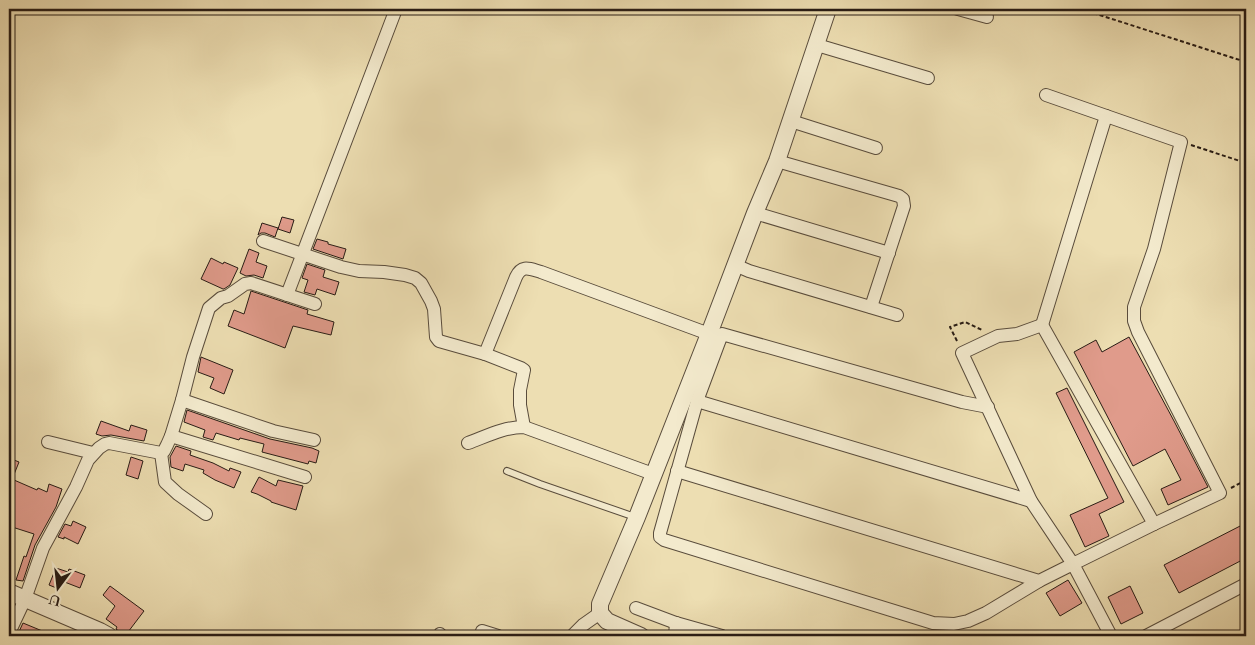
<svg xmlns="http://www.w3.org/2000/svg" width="1255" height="645" font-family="Cardo,serif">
<rect width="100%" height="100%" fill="#eddeb2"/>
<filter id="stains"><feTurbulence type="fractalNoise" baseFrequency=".004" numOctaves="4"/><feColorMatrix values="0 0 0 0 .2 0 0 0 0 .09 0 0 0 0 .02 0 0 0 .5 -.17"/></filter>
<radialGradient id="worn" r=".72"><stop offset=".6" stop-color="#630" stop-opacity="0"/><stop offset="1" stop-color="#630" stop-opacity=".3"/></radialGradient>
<g fill="#e09b8b" stroke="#281c15">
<path d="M282,217L294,220L290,233L278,229Z"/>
<path d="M262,223L278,228L275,237L265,233H261L258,235Z"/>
<path d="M317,239L328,242V244L346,249L343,259L313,249Z"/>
<path d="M249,249L259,253L256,262L267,266L263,278L254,275L246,276L240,273Z"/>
<path d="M211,258L223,264L224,262L238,268L230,285L224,289H223L201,279Z"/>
<path d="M307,264L325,270L323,277L339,282L335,295L317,289L315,295L304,292L308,280L302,278Z"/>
<path d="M251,291L308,310L307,314L334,322L331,335L293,326L285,348L228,326L234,310L244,314Z"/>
<path d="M1129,337L1174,421L1208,487L1168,505L1161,489L1181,480L1165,449L1133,466L1074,352L1096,340L1102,352Z"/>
<path d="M201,357L233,370L224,394L210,388L214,378L198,372Z"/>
<path d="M1067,388L1124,502L1099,514L1109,536L1085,547L1070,515L1108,498L1056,393Z"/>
<path d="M187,410L270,439L312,448L319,451L316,463L309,461L308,464L262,452L264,444L240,438L239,440L216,433L213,440L203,437L205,430L184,422Z"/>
<path d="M101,421L129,431L131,425L147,430L144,441L111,435L102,436L96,434Z"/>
<path d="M176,446L191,451L190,455L213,463L229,471L230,468L241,472L234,488L215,480L203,473L204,470L185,464L183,471L171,467L170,457Z"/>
<path d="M131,457L143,461L138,479L126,475Z"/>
<path d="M9,458L19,462L9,487Z"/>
<path d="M259,477L276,486L278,480L303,486L296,510L271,502V501L257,494L251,492Z"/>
<path d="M14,480L37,490L38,488L47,492L49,484L62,489L56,507L35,545L23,581L16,580L24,556L26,557L34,534L9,526V493Z"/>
<path d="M73,521L86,527L78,544L64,537V539L58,537L65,524L71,526Z"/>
<path d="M1246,523V558L1179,593L1164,565Z"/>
<path d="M56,568L68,572L69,569L85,575L80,588L62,581L59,589L49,585Z"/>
<path d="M1068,580L1082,603L1060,616L1046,593Z"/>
<path d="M110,586L144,611L125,636L116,629L117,627L106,619L115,606L103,595Z"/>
<path d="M1130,586L1143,613L1121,624L1108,597Z"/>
<path d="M23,623L52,635V636H17Z"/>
</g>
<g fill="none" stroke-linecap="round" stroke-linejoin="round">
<defs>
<path id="service" d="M507,471L540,484L635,517"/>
<g id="minor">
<path d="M958,9L987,17"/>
<path d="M817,45L928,78"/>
<path d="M1046,95L1181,142L1154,249L1134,307V321L1138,332L1220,493L1154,524"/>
<path d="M791,121L876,148"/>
<path d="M777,161L899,196L903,199L904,206L871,307"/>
<path d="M755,213L889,253"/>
<path d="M263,241L341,267L359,271L384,272L405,275L415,278L421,283L431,301L434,309L436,337L439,341L485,354L521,368L524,370L520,390V405L524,427"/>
<path d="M735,265L749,271L897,315"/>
<path d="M287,295L396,9"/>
<path d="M1042,325L1106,116"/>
<path d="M485,354L516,277C522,264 530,269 541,272L709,334"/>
<path d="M182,400L273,431L314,440"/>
<path d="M697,401L1031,501"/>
<path d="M988,407L962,402L722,334L697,401L660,533V537L664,540L933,623L954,624L968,621L986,613L1039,581"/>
<path d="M171,436L305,477"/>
<path d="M48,442L93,453"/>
<path d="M468,443C487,436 504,427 524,427L653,474"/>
<path d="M161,453L165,482L178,494L206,514"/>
<path d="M677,471L1039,581L1073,564L1031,501L962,353L998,336L1017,334L1042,325L1154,524L1073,564L1111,636"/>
<path d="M636,608L676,623L722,636"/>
<path d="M482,631L498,636"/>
<path d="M9,633L25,599L43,548L76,487L88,460L99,448L105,444L109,443L161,453L164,451L167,445L171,436L182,400L193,357L209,308L221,298L228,296L245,284L251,283L315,304"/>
<path d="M439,636L440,634"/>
<path d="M572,636L583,625L600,613"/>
<path d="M675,636L676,623"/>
<path d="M1146,636L1246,584"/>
</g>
<g id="tertiary">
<path d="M9,592L100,631L109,636"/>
<path d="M641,636L607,621L600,613V604L637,517L709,334L755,213L777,161L828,9"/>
</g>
</defs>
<use href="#service" stroke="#594c3c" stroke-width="8"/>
<use href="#minor" stroke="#594c3c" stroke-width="14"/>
<use href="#tertiary" stroke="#594c3c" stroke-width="18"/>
<g stroke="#281c15" stroke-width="2" stroke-dasharray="4 2.5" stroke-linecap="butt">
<path d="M1081,9L1246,62"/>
<path d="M1191,145L1246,163"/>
<path d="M957,341L950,327L965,322L982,330"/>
<path d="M1231,488L1246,480"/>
</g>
<use href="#service" stroke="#f3eacd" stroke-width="6"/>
<use href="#minor" stroke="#f3eacd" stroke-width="12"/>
<use href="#tertiary" stroke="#f3eacd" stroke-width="16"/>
</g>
<rect width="1255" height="645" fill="none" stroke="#eddeb2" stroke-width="30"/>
<rect x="10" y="10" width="1235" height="625" fill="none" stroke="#281c15" stroke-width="2.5"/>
<rect x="15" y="15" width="1225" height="615" fill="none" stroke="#281c15"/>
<g transform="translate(58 588) rotate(195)" stroke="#f3eacd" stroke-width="4" paint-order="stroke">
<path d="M0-4L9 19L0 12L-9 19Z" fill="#281c15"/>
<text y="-8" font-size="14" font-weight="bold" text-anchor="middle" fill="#281c15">U</text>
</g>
<rect width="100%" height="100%" filter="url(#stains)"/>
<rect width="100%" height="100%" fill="url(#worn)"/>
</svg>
